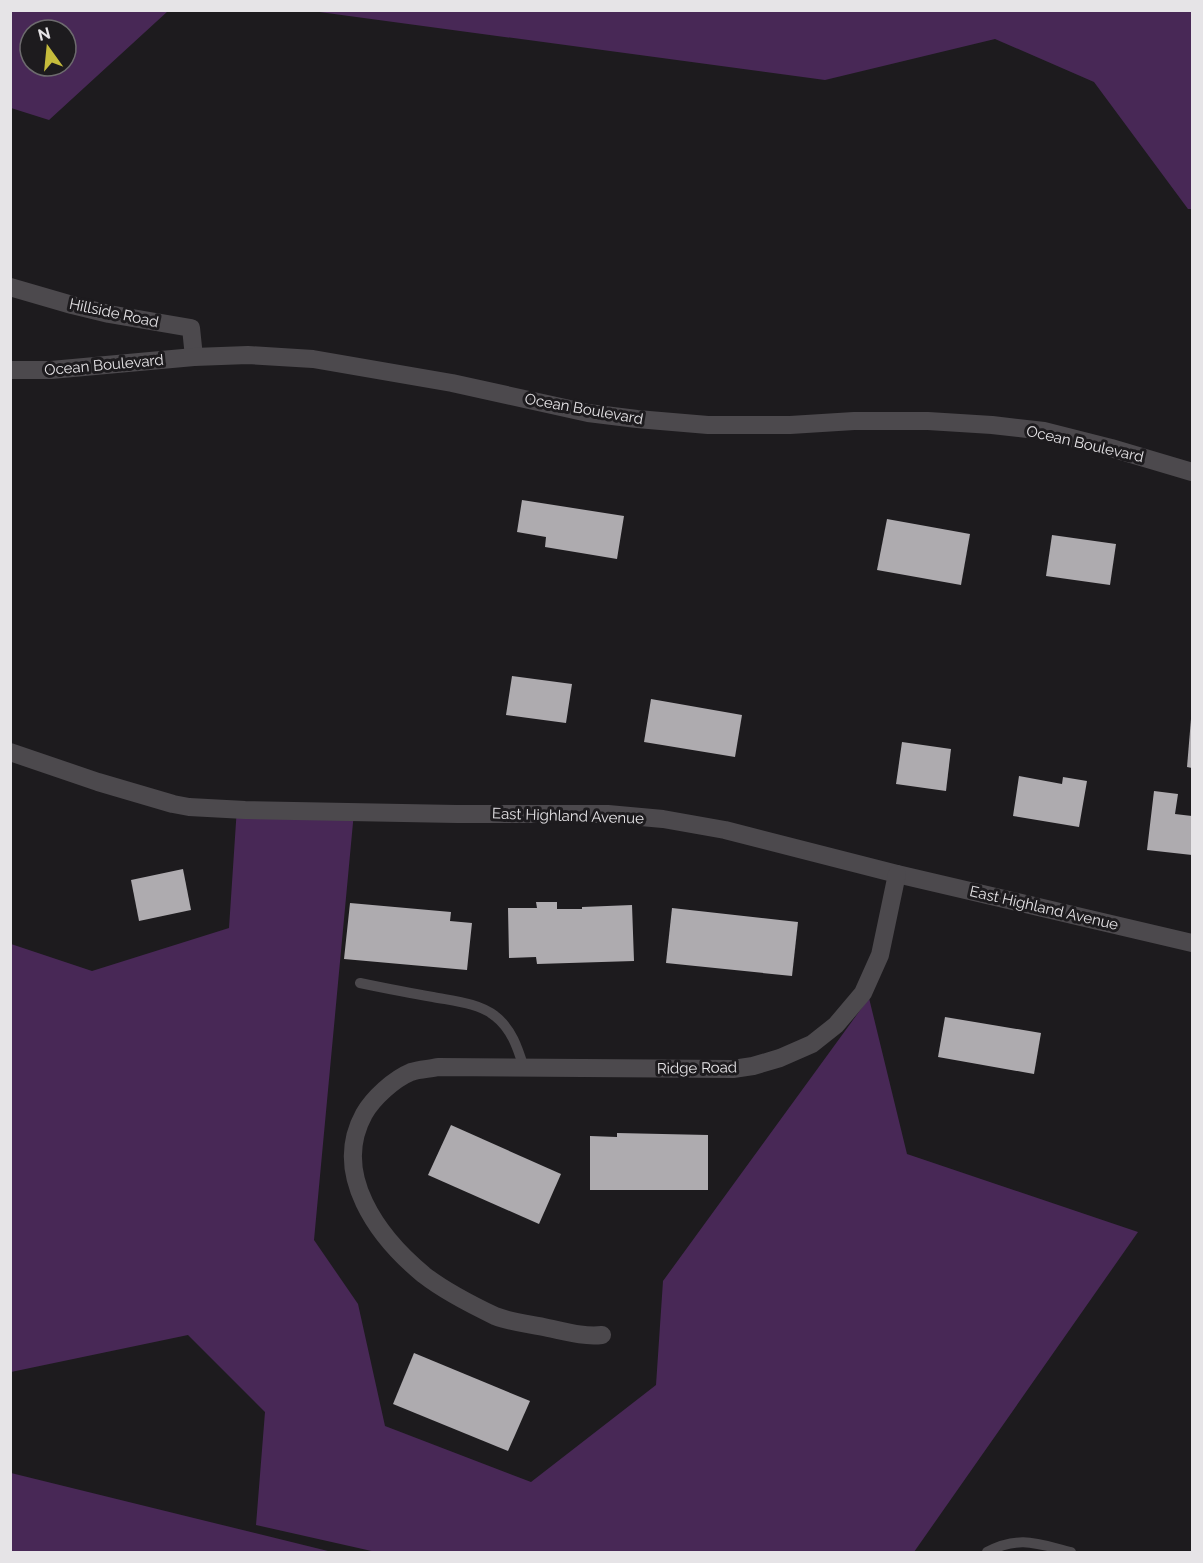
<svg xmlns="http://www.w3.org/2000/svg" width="1203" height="1563" font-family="Raleway,sans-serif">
<rect width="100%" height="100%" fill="#1d1b1e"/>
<g fill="#482856" fill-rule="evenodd">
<path d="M11,10H168V11L49,120L11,108ZM30,30H66V66H30Z"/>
<path d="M312,11H1192V209H1188L1094,82L995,39L825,80Z"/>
<path d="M237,807L354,812L314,1240L358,1304L385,1426L531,1482L656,1385L663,1281L869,998L907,1154L1138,1232L914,1552H376L256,1525L265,1412L188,1335L11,1372V944L92,971L229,928Z"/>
<path d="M11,1473L332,1552H11Z"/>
</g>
<g fill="#aeabaf">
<path d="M522,500L624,516L617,559L545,547L546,537L517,532Z"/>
<path d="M887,519L970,534L961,585L877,570Z"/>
<path d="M1052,535L1116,544L1110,585L1046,576Z"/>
<path d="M512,676L572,684L566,723L506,715Z"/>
<path d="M651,699L742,715L735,757L644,742Z"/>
<path d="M1191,719H1192V768L1187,767Z"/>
<path d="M902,742L951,749L946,791L896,784Z"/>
<path d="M1019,776L1062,784L1063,777L1087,781L1079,827L1013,816Z"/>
<path d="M1154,791L1178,794L1175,814L1192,816V855L1147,850Z"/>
<path d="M183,869L191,910L139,921L131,880Z"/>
<path d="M536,902H557V909H582V907L632,905L634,961L537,964L536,957L509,958L508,908H537Z"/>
<path d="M350,903L451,912L450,921L472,923L467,970L344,959Z"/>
<path d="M672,908L798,922L792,976L666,963Z"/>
<path d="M945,1017L1041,1033L1034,1074L938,1057Z"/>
<path d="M451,1125L561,1174L539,1224L428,1175Z"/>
<path d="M617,1133L708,1135V1190H590V1136L617,1137Z"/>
<path d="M414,1353L530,1401L508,1451L393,1404Z"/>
</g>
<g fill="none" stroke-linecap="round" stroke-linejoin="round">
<g stroke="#4c494d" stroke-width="10">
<path d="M360,983C384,988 409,993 433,997C453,1001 479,1003 495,1016C512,1029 518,1049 524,1068"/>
<path d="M987,1552C1019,1535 1038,1544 1071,1552"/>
</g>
<g stroke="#4c494d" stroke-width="18">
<path d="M10,287L72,305L109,314L191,328L194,357"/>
<path d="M10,752L98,782L173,804L189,807L245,810L457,814H608L663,819L725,830L897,874L1192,943"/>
<path d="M602,1335C584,1337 567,1332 548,1328C530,1324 513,1323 495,1316C474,1306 442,1289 424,1275C378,1237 331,1174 364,1114C373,1098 394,1079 411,1072C419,1069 430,1069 438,1067L733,1069L753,1066L780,1058L812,1044L836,1025L863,993L880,955L897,874"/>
</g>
<path stroke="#4c494d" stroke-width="18" d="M10,370H51L194,357L248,355L313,359L452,383L588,413L637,419L708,425H790L854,421H928L992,425L1044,431L1111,448L1192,472"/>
</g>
<g text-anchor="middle" stroke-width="6" stroke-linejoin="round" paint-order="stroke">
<g font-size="15" fill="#e6e4e7" stroke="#1d1b1e">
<text transform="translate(114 313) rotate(12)" y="5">Hillside Road</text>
<text transform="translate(104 365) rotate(-5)" y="5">Ocean Boulevard</text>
<text transform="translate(584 409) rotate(10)" y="5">Ocean Boulevard</text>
<text transform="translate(1085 444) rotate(13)" y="5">Ocean Boulevard</text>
<text transform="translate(568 816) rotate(2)" y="5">East Highland Avenue</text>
<text transform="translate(1044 908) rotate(13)" y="5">East Highland Avenue</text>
<text transform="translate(697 1068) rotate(-1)" y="5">Ridge Road</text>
</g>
</g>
<rect width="1203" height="1563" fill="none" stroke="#e6e4e7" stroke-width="24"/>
<g transform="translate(48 48) rotate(345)"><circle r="28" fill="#1d1b1e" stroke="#6d6b6e" stroke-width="1.5"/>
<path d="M0-4.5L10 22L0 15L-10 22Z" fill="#c6bc3c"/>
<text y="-9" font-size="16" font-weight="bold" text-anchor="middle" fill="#e6e4e7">N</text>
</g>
</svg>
